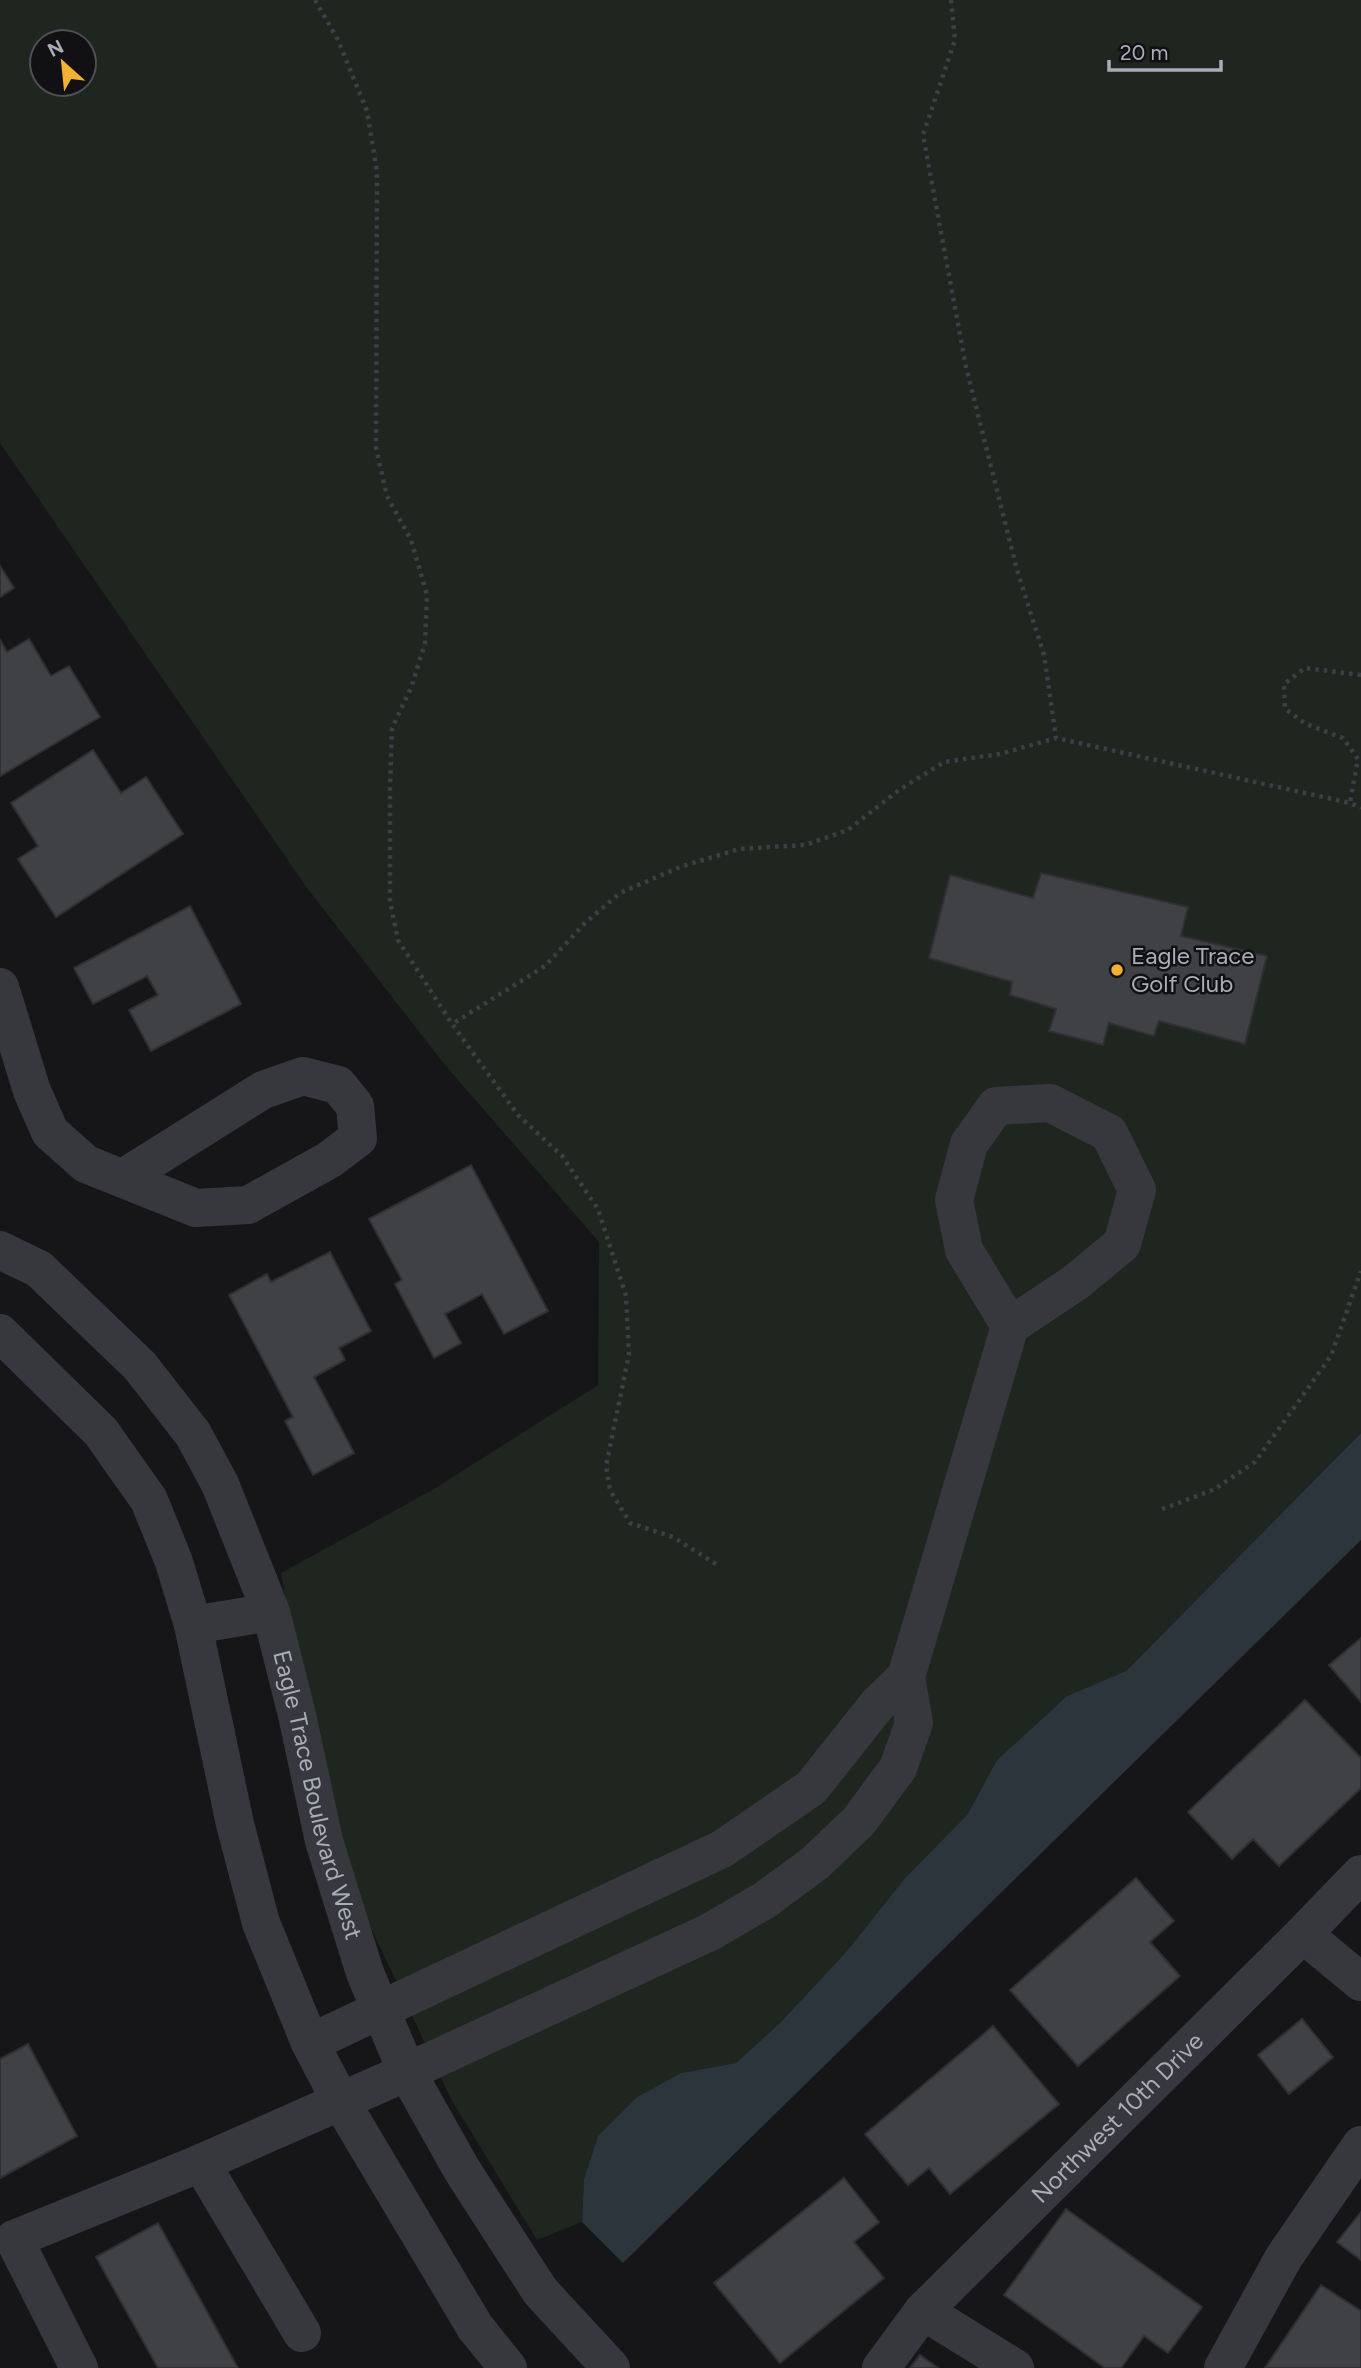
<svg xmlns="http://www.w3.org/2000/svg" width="1361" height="2368" font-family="Figtree,sans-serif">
<rect width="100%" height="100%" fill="#161618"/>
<path fill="#1e261f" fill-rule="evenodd" d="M0,0H1361V1433L1126,1671L1067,1696L997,1760L967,1815L905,1878L847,1951L780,2023L736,2063L681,2073L637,2097L598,2136L584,2179L582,2222L537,2240L451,2099L332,1844L281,1573L434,1489L598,1385L599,1242L445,1065L307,888L0,443ZM42,42H84V84H42Z"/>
<path fill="#2c353c" d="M1361,1433V1540L623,2263L582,2222L584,2179L598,2136L637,2097L681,2073L736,2063L780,2023L847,1951L905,1878L967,1815L997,1760L1067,1696L1126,1671Z"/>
<g fill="#404145" stroke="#303034" stroke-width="2">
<path d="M0,566L14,588L0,597Z"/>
<path d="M29,639L51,676L69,666L100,717L0,776V640L7,652Z"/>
<path d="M93,750L121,793L146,777L183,834L56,917L18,859L38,846L11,803Z"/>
<path d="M1041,873L1188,907L1181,936L1267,956L1245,1044L1159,1021L1154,1036L1109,1023L1103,1045L1049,1031L1056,1009L1010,995L1012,982L929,958L950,875L1033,898Z"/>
<path d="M190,906L241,1004L151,1051L129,1010L158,995L147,976L93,1004L74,968Z"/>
<path d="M471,1165L548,1311L504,1334L482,1294L445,1314L461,1343L434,1358L395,1284L402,1280L369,1219Z"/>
<path d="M330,1252L371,1331L339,1348L345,1360L314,1377L354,1453L313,1475L285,1421L293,1417L229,1295L267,1274L271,1282Z"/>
<path d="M1361,1638V1702L1329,1665Z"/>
<path d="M1305,1700L1361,1758V1788L1279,1866L1253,1839L1232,1859L1188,1812Z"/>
<path d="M1136,1878L1174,1921L1150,1942L1180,1976L1078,2066L1010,1990Z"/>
<path d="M1302,2019L1333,2057L1289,2094L1258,2055Z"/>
<path d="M993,2026L1059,2104L950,2194L929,2168L908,2185L865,2134Z"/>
<path d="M28,2044L77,2136L0,2178V2059Z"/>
<path d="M844,2178L879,2222L854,2242L884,2278L780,2363L714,2283Z"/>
<path d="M1066,2209L1202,2307L1168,2353L1144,2336L1121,2368H1105L1004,2295Z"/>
<path d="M1361,2212V2260L1337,2242Z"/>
<path d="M158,2223L238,2368H158L96,2257Z"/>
<path d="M1321,2285L1361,2311V2368H1265Z"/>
<path d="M920,2355L938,2368H910Z"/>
</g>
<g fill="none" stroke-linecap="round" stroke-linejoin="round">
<g stroke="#3d3f44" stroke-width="4.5" stroke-dasharray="3.5 5" stroke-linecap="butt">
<path d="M315,0L338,40L367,111L377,172L376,448L387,496L411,540L427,595L425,643L411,688L392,728L390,788V901L398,940L452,1024"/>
<path d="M951,0L955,40L923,135L966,367L1017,570L1044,655L1056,738L1350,803"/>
<path d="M1361,675L1305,668L1284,684L1285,709L1306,724L1343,738L1358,759L1350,803L1361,808"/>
<path d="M1162,1509L1213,1490L1255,1462L1331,1356L1361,1271"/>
<path d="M716,1564L673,1537L630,1523L610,1490L606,1466L629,1354L626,1296L598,1209L562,1156L518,1115L452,1024L545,966L586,922L620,893L680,867L739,849L805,845L848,830L899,790L944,762L1000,754L1056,738"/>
</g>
<g stroke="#37383d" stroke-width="38">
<path d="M0,987L32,1091L50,1132L86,1164L196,1208L248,1205L329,1160L358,1138L355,1106L338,1085L303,1076L263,1090L123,1178"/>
<path id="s1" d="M0,1250L39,1269L140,1366L193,1434L220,1484L271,1612L297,1715L324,1841L365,1973L407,2072L462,2170L540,2291L611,2368"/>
<path d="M0,1333L101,1432L149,1500L174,1562L193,1625L235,1824L261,1923L310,2043L341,2102L475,2327L508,2368"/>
<path d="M193,1625L271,1612"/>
<path d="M1303,1934L1361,1982"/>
<path d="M310,2043L722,1849L811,1788L877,1705L906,1677"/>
<path d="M923,2311L1015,2368"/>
<path d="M302,2333L201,2163L407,2072L710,1932L765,1900L815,1863L859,1821L898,1768L914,1723L906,1677L1010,1326L1076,1282L1122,1244L1137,1190L1109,1133L1050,1103L996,1106L969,1144L954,1200L964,1250L1010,1326"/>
<path d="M79,2368L14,2239L201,2163"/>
<path id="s2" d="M881,2368L923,2311L1303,1934L1361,1874"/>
<path d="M1223,2368L1284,2257L1361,2145"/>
</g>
</g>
<circle fill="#f2b134" stroke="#111113" stroke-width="2.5" cx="1117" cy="970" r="7"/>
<g text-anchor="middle" stroke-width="5" stroke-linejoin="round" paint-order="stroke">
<g font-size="24" fill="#a8adb8" stroke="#111113" text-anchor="start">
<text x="1131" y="964">Eagle Trace<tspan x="1131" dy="28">Golf Club</tspan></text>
</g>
<g font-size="24" fill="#a8adb8" stroke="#111113">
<text dy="8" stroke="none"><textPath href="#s1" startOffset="653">Eagle Trace Boulevard West</textPath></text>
<text dy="8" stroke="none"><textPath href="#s2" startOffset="345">Northwest 10th Drive</textPath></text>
</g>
</g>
<g transform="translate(63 63) rotate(333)"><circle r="33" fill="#111113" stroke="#4d4f55" stroke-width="2"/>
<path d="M0-5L12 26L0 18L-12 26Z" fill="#f2b134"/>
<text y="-10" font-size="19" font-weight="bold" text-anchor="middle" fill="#a8adb8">N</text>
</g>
<path d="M1109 60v10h112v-10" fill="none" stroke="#a8adb8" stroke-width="3.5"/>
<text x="1120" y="60" font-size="21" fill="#a8adb8" stroke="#111113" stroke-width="5" paint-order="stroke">20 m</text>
</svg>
